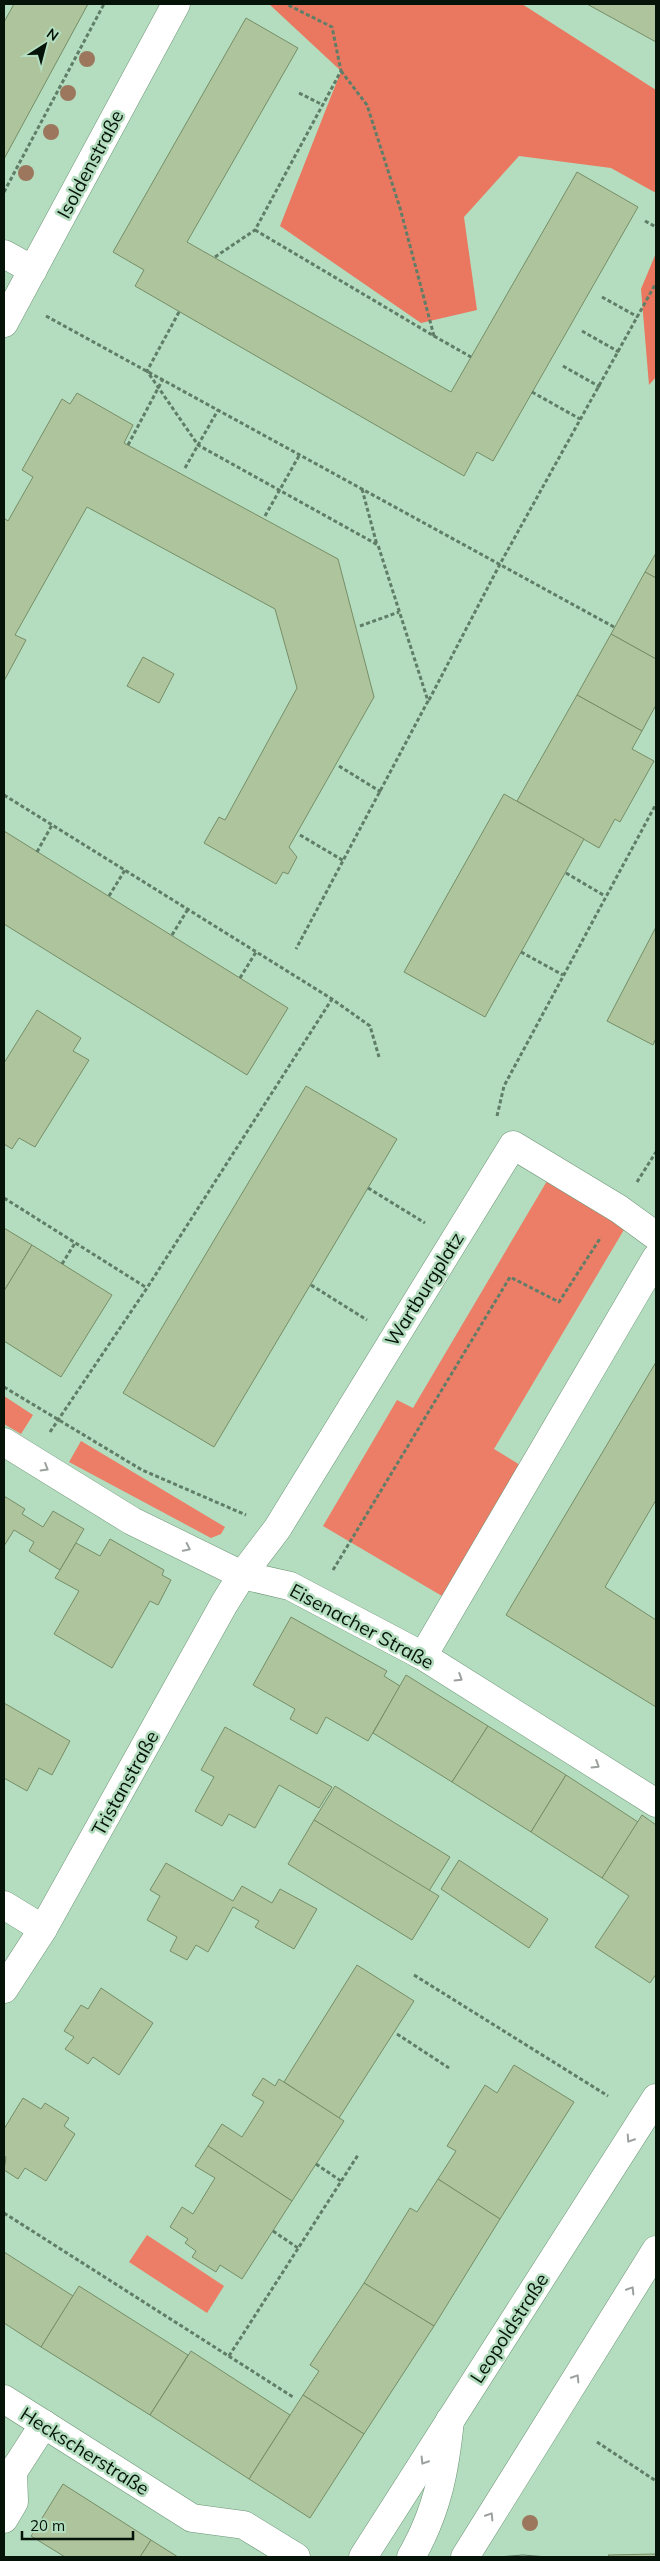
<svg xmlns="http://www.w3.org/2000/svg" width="660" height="2561" font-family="Mulish,sans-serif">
<rect width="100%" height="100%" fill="#b3ddbe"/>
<g fill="#ec7d67">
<path d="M547,1181L625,1228L494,1449L520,1465L442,1596L323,1526L397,1400L413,1408Z"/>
<path d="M4,1396L33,1415L21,1434L4,1424Z"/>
<path d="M81,1441L225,1527L221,1534L211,1538L69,1462Z"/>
<path d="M147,2235L224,2286L207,2313L129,2262Z"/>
</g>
<g fill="#ea7861">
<path d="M269,4H522L656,90V193L611,168L519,156L464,217L477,310L421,323L280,226L341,71Z"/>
<path d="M656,253V377L649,385L641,289Z"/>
</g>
<g fill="#adc49c" stroke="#778e68">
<path d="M14,4H88L4,159V22Z"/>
<path d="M587,4H656V42Z"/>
<path d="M246,18L298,48L187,242L451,392L577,172L638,207L493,461L477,452L464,476L135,286L144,270L113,252Z"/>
<path d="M77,393L133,425L124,443L338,559L374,697L289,847L297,857L288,874L283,872L276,884L204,843L219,817L225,820L297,688L275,609L87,507L15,635L26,640L4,681V518L8,521L33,477L22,470L62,399L70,404Z"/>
<path d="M656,553V578L645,572Z"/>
<path d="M645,572L656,578V659L611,634Z"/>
<path d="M611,634L656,659V705L642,731L577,695Z"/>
<path d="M143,657L174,674L159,703L127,686Z"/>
<path d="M577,695L642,731L632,749L654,761L620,822L615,819L599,848L517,801Z"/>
<path d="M504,794L584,839L485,1017L404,972Z"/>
<path d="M4,831L288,1008L247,1075L4,924Z"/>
<path d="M656,927V1038L653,1045L607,1021Z"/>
<path d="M37,1010L81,1038L73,1051L89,1060L35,1147L19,1138L12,1149L4,1144V1063Z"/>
<path d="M306,1086L397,1139L214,1447L123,1393Z"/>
<path d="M4,1228L32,1245L4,1291Z"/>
<path d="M32,1245L112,1295L61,1377L4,1341V1291Z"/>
<path d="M656,1362V1500L605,1587L656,1620V1707L506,1615Z"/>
<path d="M4,1496L25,1509L22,1514L43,1527L53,1511L84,1529L60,1570L29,1551L34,1542L14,1530L4,1546Z"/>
<path d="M110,1539L164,1570L162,1575L171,1580L158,1605L150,1601L112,1668L54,1634L79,1591L55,1578L60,1570L76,1543L100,1556Z"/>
<path d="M291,1617L387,1671L384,1676L400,1686L368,1741L326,1717L317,1734L290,1719L295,1709L253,1685Z"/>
<path d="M406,1675L488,1726L452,1782L373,1733Z"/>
<path d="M4,1703L70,1741L52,1775L39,1768L27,1791L4,1778Z"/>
<path d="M488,1726L566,1775L531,1832L452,1782Z"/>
<path d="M225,1727L332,1787L319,1808L279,1785L255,1828L229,1814L222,1826L195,1811L214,1777L201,1770Z"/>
<path d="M566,1775L638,1822L602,1878L531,1832Z"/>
<path d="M335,1786L450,1857L429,1891L314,1820Z"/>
<path d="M642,1815L656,1825V1974L650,1983L595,1947L629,1896L602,1878Z"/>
<path d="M314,1820L439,1896L412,1940L288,1864Z"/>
<path d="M459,1860L548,1919L529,1948L441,1889Z"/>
<path d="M166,1863L233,1901L242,1886L272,1903L280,1889L317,1909L294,1949L255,1927L259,1921L233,1907L208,1952L196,1945L187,1960L170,1951L177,1937L147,1920L160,1896L150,1890Z"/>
<path d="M357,1965L414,2001L339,2118L284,2082Z"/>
<path d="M101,1988L153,2023L119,2075L93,2057L88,2064L65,2049L74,2037L64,2031L81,2005L88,2009Z"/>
<path d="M514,2065L574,2102L500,2219L438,2179L456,2151L447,2146L485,2085L497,2093Z"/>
<path d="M263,2078L275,2086L279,2079L344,2121L292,2201L208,2146L222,2124L242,2137L264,2102L252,2095Z"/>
<path d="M23,2098L41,2109L45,2103L69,2118L64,2126L75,2134L46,2181L25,2168L18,2179L4,2170L6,2157L4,2156V2129Z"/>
<path d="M208,2146L292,2201L242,2279L220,2265L216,2272L192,2257L196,2251L185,2243L188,2239L170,2227L182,2207L193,2214L215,2178L195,2166Z"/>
<path d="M438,2179L500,2219L434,2326L364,2283L410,2208L417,2212Z"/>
<path d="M4,2252L73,2296L41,2347L4,2323Z"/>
<path d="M364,2283L434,2326L364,2434L303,2395L319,2371L310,2365Z"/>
<path d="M79,2286L188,2355L150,2415L41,2347Z"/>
<path d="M191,2351L290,2415L249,2479L150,2415Z"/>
<path d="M303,2395L364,2434L310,2518L249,2479Z"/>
<path d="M63,2484L151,2540L140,2557H65L31,2536Z"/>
<path d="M151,2540L178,2557H140Z"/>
<path d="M656,2554V2557H610L608,2555Z"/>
</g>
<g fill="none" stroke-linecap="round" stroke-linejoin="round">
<defs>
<g id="minor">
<path d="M4,254L33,270"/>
<path d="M4,323L176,4"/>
<path d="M4,1442L132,1521L242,1575L290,1586L423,1656L656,1803"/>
<path d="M423,1656L656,1258"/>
<path d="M4,1905L43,1929"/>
<path d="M4,1989L43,1929L224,1604L242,1575L277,1529L513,1145L619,1209L656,1236"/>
<path d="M4,2399L192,2518L244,2525L296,2557"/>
<path d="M4,2519L14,2502L13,2472L44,2424"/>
<path d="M411,2557C437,2512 445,2471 450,2420"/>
</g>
<g id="major">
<path d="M363,2557L656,2098"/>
<path d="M465,2557L656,2250"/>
</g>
</defs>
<use href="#minor" stroke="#6e9578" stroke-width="29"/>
<use href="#major" stroke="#6e9578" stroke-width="29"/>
<g stroke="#607d68" stroke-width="3" stroke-dasharray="4 2.5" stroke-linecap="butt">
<path d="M299,93L323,105"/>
<path d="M4,192L104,4"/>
<path d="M645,221L656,227"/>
<path d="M255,230L434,336L400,208L367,105L341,71"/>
<path d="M215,257L255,230L341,71L332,27L286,4"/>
<path d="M602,297L638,317"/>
<path d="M179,312L147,371L198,445L378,545L428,701L296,949"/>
<path d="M46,316L614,627"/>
<path d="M582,331L619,352"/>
<path d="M434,336L471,357"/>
<path d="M563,366L600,387"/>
<path d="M532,392L580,419"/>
<path d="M128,445L163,379"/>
<path d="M185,468L218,410"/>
<path d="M362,489L377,545"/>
<path d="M265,516L300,454"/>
<path d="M360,626L399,612"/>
<path d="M429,700L500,564L656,283"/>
<path d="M339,766L381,792"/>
<path d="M4,795L332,999L370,1026L379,1057"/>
<path d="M300,835L344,861"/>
<path d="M37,852L52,825"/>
<path d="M566,873L605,896"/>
<path d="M109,896L125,870"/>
<path d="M172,935L188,909"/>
<path d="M521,952L563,975"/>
<path d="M240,978L256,952"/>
<path d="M497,1116L504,1086L656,804"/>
<path d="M637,1182L656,1152"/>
<path d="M368,1188L425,1223"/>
<path d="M4,1198L147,1288"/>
<path d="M62,1264L75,1243"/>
<path d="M311,1285L367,1320"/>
<path d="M4,1387L142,1470L246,1515"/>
<path d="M50,1432L147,1288L332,999"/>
<path d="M333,1570L510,1277L559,1302L601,1237"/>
<path d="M414,1975L608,2096"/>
<path d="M397,2034L449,2068"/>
<path d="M316,2164L341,2181"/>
<path d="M4,2213L293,2397"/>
<path d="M273,2231L298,2248"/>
<path d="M229,2356L358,2155"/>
<path d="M597,2442L656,2481"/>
</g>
<use href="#minor" stroke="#fff" stroke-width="28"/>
<use href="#major" stroke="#fff" stroke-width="28"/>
<path stroke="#64816c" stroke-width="1" d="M498,2557L523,2555L548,2557"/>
</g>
<g fill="#9c775e">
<circle cx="87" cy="59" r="8"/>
<circle cx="68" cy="93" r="8"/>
<circle cx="51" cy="132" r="8"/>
<circle cx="26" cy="173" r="8"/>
<circle cx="530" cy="2523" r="8"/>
</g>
<defs><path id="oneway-chevron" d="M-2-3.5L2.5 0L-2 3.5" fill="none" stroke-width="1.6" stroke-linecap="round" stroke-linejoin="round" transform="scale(1.25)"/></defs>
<g stroke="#9ba19d">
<use href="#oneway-chevron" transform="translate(45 1468) rotate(31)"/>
<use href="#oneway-chevron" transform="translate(187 1548) rotate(26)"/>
<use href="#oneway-chevron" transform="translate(459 1678) rotate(32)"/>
<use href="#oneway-chevron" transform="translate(596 1765) rotate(32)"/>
<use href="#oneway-chevron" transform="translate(630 2139) rotate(123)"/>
<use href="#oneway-chevron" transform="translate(631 2290) rotate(-58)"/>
<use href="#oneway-chevron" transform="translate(576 2378) rotate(-58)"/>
<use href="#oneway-chevron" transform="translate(424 2461) rotate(122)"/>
<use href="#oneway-chevron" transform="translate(490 2516) rotate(-58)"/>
</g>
<g text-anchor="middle" stroke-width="5" stroke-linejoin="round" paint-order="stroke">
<g font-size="19" fill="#051309" stroke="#b3ddbe">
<text transform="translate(90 164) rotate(-62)" y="7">Isoldenstraße</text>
<text transform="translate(424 1289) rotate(-58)" y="7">Wartburgplatz</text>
<text transform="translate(362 1626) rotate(28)" y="7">Eisenacher Straße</text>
<text transform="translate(125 1783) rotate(-61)" y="7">Tristanstraße</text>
<text transform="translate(509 2328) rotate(-57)" y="7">Leopoldstraße</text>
<text transform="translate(85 2451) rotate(32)" y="7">Heckscherstraße</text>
</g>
</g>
<rect width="660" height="2561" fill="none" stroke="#051309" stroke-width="10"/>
<g transform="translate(45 45) rotate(36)" stroke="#b3ddbe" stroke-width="4" paint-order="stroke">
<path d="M0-4L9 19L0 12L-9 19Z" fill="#051309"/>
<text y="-8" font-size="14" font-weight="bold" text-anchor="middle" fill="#051309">N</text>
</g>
<path d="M22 2531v8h111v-8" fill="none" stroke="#051309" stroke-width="2.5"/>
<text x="30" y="2531" font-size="15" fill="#051309" stroke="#b3ddbe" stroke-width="4" paint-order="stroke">20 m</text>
</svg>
